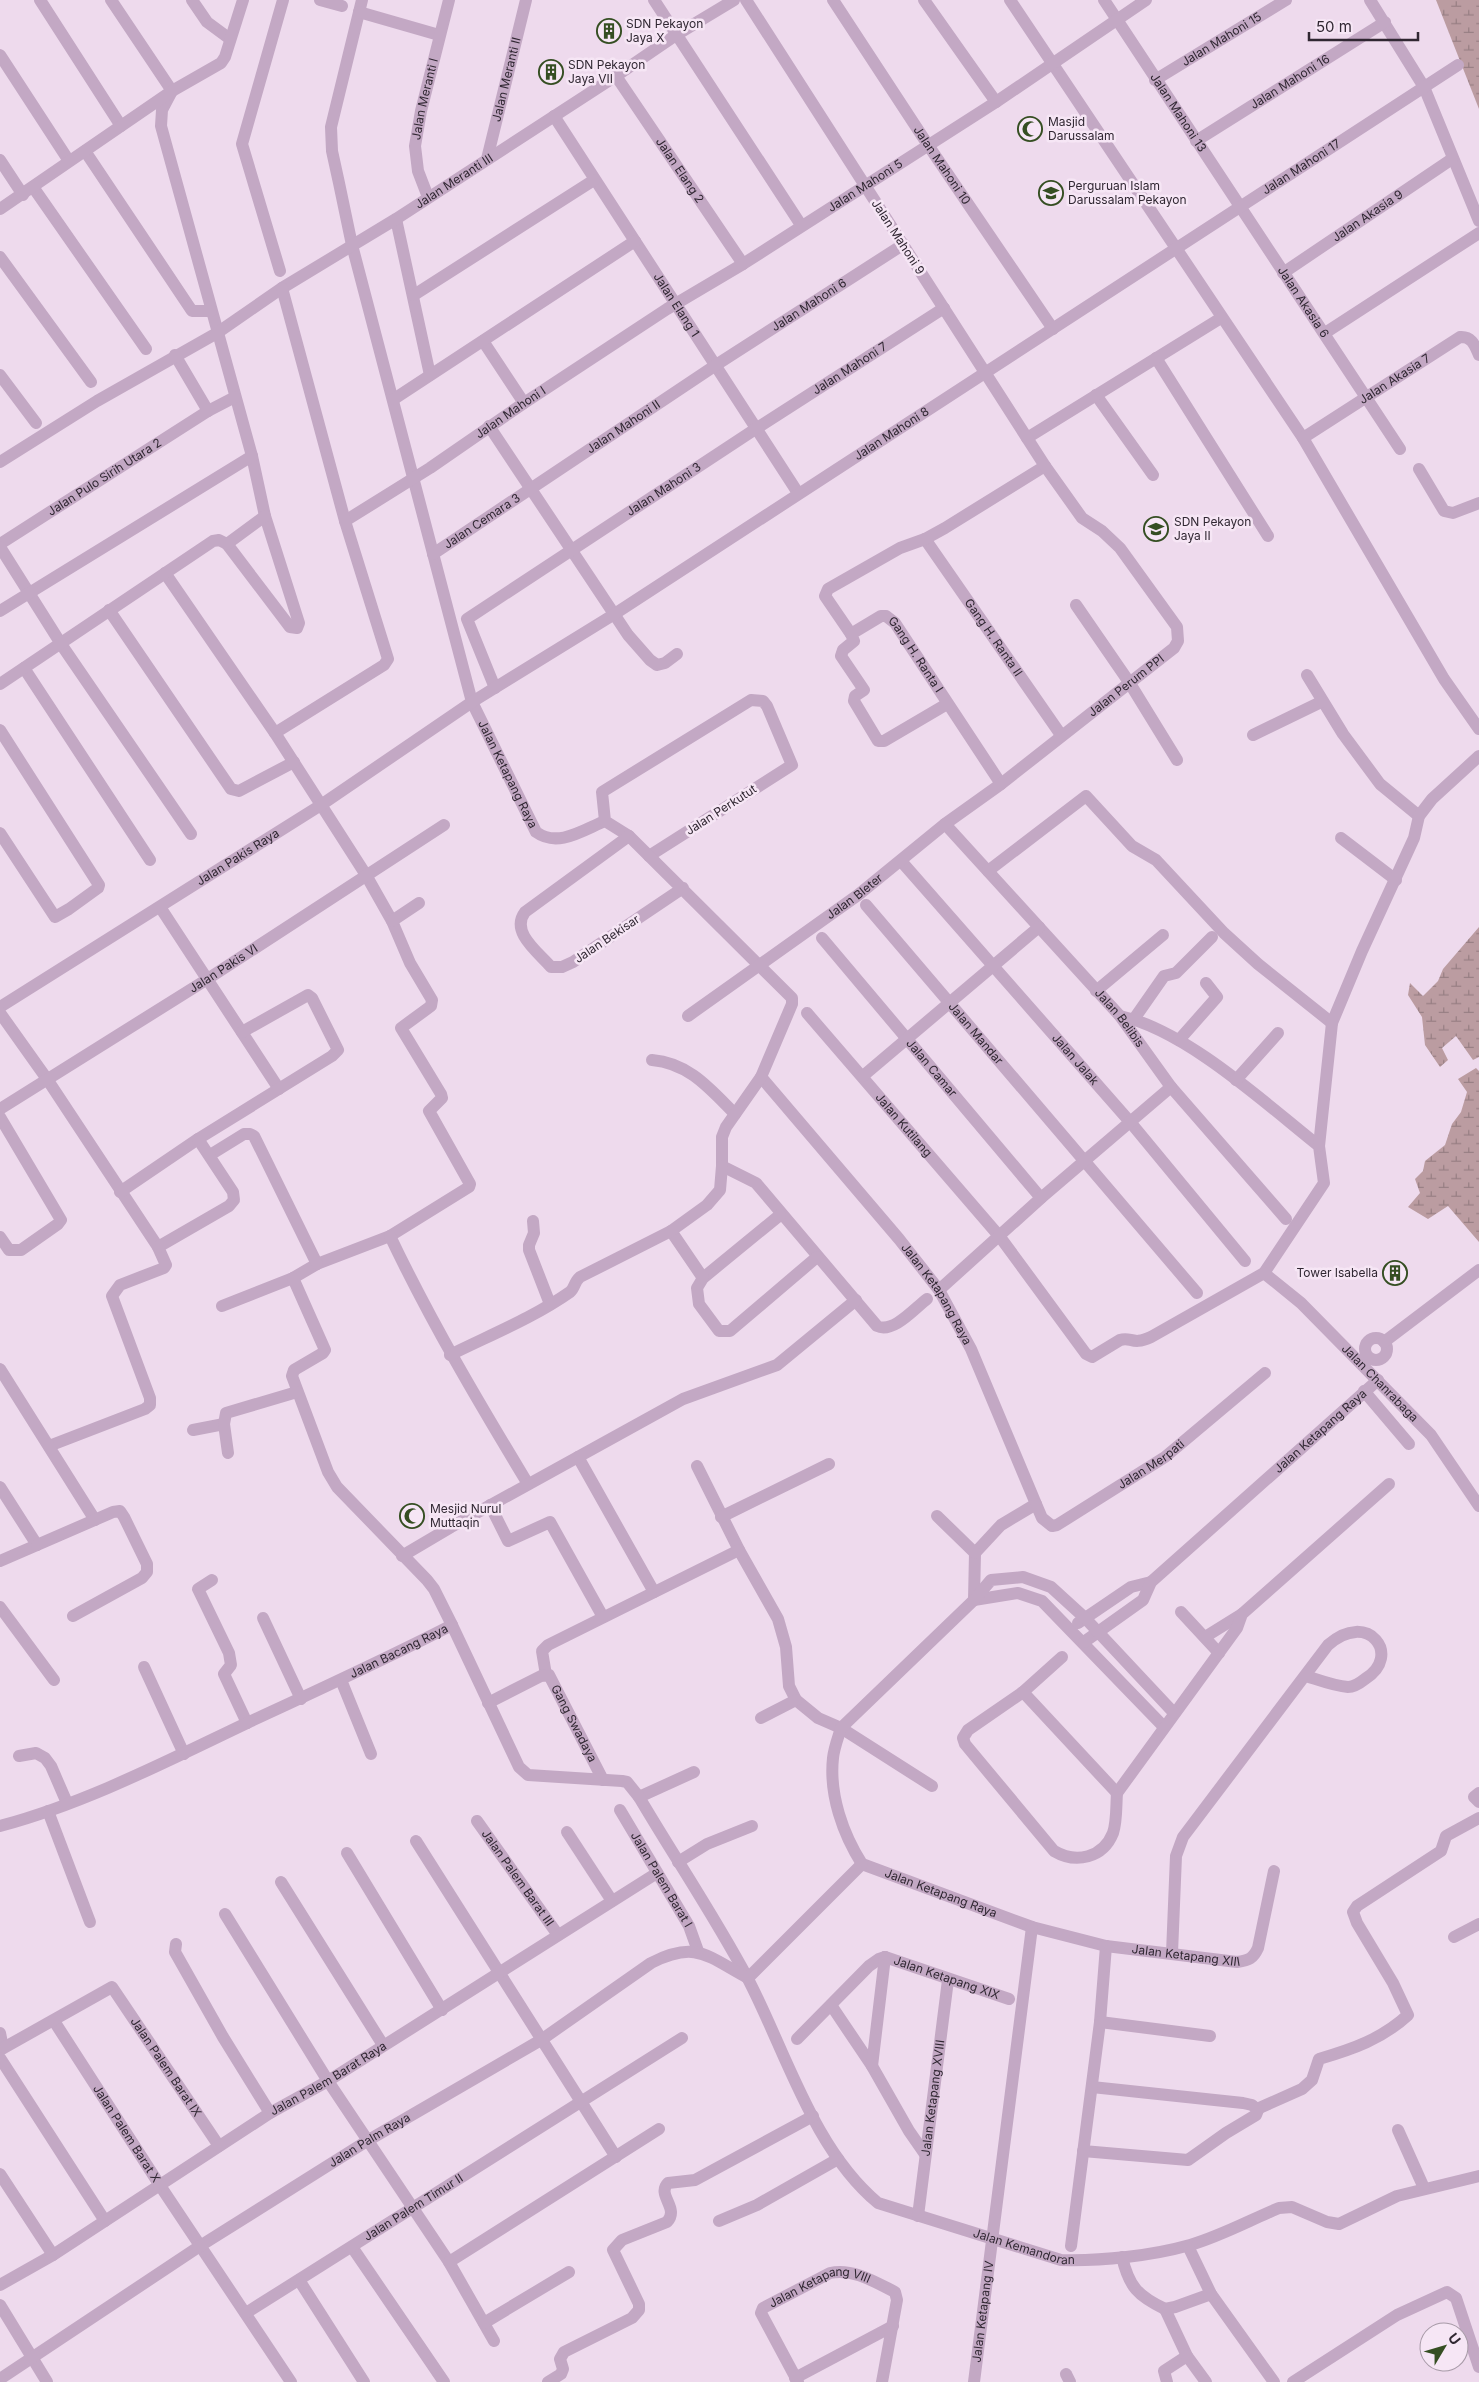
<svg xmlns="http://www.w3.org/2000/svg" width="1479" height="2382" font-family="Inter,sans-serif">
<defs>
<pattern id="wetland-marsh" width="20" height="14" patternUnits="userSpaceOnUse" patternTransform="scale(1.25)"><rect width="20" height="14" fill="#bb9ca1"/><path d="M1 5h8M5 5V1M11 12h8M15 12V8" fill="none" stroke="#987f84"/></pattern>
</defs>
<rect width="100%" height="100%" fill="#eedaed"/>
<g fill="url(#wetland-marsh)">
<path d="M1436,0H1479V109Z"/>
<path d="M1479,927V1057L1473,1060L1456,1036L1442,1048L1448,1060L1440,1067L1425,1045L1422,1017L1408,995L1410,983L1423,996L1438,981L1443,969Z"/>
<path d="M1476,1068L1479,1071V1242L1448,1206L1428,1219L1408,1207L1420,1193L1415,1179L1423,1171L1425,1161L1445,1145L1452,1124L1461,1112L1467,1092L1458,1079Z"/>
</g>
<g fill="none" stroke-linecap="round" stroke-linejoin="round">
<g stroke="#c3a8c4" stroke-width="12">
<path d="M40,0L121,126"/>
<path d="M111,0L172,91"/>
<path d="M192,0L207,22L230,39"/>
<path d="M320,0L342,6"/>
<path id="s1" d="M362,0L331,127L332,151L339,183L352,245L472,702L536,832C558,848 583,830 605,821"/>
<path d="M654,0L801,225"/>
<path id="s2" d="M833,0L928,145L1053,329"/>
<path d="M924,0L996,102"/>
<path d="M1010,0L1303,438L1444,679L1479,729"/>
<path id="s3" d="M1104,0L1400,449"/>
<path d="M1370,0L1424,87L1479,221"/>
<path d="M359,12L439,35"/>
<path d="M0,55L69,161"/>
<path id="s4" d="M616,76L743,264"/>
<path id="s5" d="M1155,80L1286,0"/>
<path d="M172,91L162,110L161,126L252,456L265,516L299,623L297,628L290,627L227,544"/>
<path id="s6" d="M554,116L798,493"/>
<path id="s7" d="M1196,141L1385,22"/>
<path d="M85,151L192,311H211"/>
<path id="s8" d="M487,159L526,0"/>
<path d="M0,160L23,195"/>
<path d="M33,187L146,349"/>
<path id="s9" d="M428,197L418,171L415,146L421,111L449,0"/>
<path d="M0,209L172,91L221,63L225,57L243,0"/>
<path d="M396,219L430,375"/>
<path d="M0,257L91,382"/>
<path d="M280,271L242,144L283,0"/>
<path id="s10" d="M1283,273L1452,159"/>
<path d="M414,295L594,180"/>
<path d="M1325,333L1479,233"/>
<path d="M483,341L524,403"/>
<path d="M175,355L208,411"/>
<path d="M1156,358L1268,536"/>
<path d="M0,375L36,423"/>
<path d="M1096,395L1153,475"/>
<path d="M394,399L635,241"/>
<path d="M489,426L628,635L650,660L657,665L665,663L677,654"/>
<path d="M1027,438L1221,318"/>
<path id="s11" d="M1303,438L1460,337C1472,336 1475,346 1479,355"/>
<path id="s12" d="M0,462L97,401L217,333L282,288L396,219L616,76L676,35L734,0"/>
<path d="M1419,469L1444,511L1453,513L1479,503"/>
<path id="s13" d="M345,521L430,468L524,403L667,309L743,264L996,102L1146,0"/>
<path id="s14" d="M925,539L1061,735"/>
<path id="s15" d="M0,544L208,411L235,397"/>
<path d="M0,547L63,647L191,834"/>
<path id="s16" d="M433,554L716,365L904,244"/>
<path d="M165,573L275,733L366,875L392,921L410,963L432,1000L431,1006L401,1028L441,1094L442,1098L429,1111L470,1184L469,1187L390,1236L317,1264L293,1278L222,1306"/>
<path d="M1076,605L1129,682L1177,760"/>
<path d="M109,610L231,789L239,791L294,762"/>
<path d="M0,611L252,456"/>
<path d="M851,634L825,596L828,589L900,548L925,539L945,528L1045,466"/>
<path d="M24,668L150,860"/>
<path d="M1307,675L1343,734L1380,784L1419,816"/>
<path d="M0,684L213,541L219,540L227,544L265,516"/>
<path id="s17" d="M495,688L467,619L757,428L944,308"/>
<path id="s18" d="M947,704L884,741H878L854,701L855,696L864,690L841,656L843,650L854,641L851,634L881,616H886L895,623L1001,784"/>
<path d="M0,730L99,885L98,888L69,909L55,917L0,833"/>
<path d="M275,733L384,665L388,659L345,521L282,288"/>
<path d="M1253,735L1321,702"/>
<path id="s19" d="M945,824L1120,1016L1171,1087L1286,1219"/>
<path d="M629,836L605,821L602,792L751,700L763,701L767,706L792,765L649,856"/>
<path d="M1341,838L1396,880"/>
<path id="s20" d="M901,861L1131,1123L1245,1261"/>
<path d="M988,871L1086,796L1132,846L1156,860L1224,933L1258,964L1332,1023"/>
<path id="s21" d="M683,888L573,962L562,967H551C538,952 510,932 525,912L629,836L792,998V1004L761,1077L899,1239L939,1290L971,1349L1036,1504L1001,1525L975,1553L974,1600"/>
<path id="s22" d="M866,905L1197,1293"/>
<path d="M160,907L279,1089"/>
<path d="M392,921L419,903"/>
<path id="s23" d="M822,938L1041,1198"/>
<path d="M1096,991L1163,935"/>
<path id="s24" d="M0,1007L321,805L472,702L613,615L1458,65"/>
<path d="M0,1013L47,1079L158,1247L166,1265L164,1268L120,1285L112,1296L150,1398V1405L145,1409L49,1446"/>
<path id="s25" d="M807,1013L1000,1237L1086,1354L1092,1357L1120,1340C1131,1336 1132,1346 1151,1337L1264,1273L1324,1183L1319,1146C1266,1104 1186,1030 1120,1016"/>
<path id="s26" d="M688,1016L858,895L945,824L1001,784L1174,648L1178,641L1177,627L1120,548L1102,531L1082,518L1045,466L746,0"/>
<path d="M1134,1019L1164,976L1176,973L1212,937"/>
<path d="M1179,1040L1217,997L1206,983"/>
<path d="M652,1060C689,1063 710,1089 735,1114"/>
<path d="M863,1076L1039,927"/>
<path d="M761,1077L726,1127L722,1137V1166L756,1183L877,1326C893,1334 915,1308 927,1299"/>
<path d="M1236,1080L1278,1033"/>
<path id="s27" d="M0,1109L206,980L444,825"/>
<path d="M0,1117L61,1220L58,1224L21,1250H9L0,1237"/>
<path d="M1319,1146L1332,1023L1362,951L1414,838L1419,816L1432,799L1479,756"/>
<path d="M210,1155L244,1134H250L254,1136L317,1264"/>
<path d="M120,1192L198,1139L332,1056L338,1050L312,998L308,995L242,1032"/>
<path d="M780,1215L703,1278L697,1288L699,1304L719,1331H730L817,1257"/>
<path d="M533,1221L534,1233L529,1245V1250L550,1304"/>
<path d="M671,1231L703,1278"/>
<path d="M390,1236C431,1322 479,1403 528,1484"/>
<path d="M158,1247L229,1206L234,1200L233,1192L198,1139"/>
<path id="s28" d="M1264,1273L1301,1303L1431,1435L1479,1506"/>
<path d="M293,1278L325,1350L323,1353L294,1370L292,1376L328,1472L337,1487L427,1580L434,1589L452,1625"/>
<path d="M939,1290L1041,1198L1171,1087"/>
<circle cx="1376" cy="1349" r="11"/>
<path d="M1384,1342L1479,1270"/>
<path d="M450,1355C490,1335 533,1318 570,1292C575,1288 574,1282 580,1277L671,1231L707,1205L720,1190L722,1166"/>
<path d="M0,1369L95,1520"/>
<path d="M1364,1391L1409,1444"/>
<path d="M193,1430L224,1424"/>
<path d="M228,1453L224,1424L226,1413L297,1392"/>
<path d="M578,1457L654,1592"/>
<path d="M697,1466L739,1550L778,1619L786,1647L789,1686L796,1700L818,1718L841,1728L932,1786"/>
<path d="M0,1487L37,1545L0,1561"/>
<path id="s29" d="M1036,1504L1042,1518L1052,1526L1057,1525L1165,1457L1265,1373"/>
<path d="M490,1505L508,1541L550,1522L603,1617"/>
<path d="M937,1516L975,1553"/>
<path d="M721,1517L829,1464"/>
<path d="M37,1545L113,1512L120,1511L124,1517L147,1564V1572L142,1578L73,1616"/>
<path d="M402,1556L451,1527L683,1399L777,1365L856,1300"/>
<path d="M212,1580L198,1589L229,1653L231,1665L224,1674L247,1723"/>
<path d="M974,1600L1018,1593L1042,1601L1164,1727"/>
<path d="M0,1607L54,1680"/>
<path d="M1181,1612L1219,1653"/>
<path d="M263,1618L301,1699"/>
<path d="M1078,1623L1131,1587L1151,1582"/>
<path d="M1205,1637L1242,1614"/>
<path id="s30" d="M1084,1642L1143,1600L1151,1582L1378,1380"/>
<path d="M1062,1657L1023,1692L968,1730L963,1738L965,1744L1054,1851C1076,1864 1103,1858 1113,1833C1117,1821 1116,1806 1117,1793L1237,1628L1242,1614L1389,1484"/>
<path d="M144,1667L184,1754"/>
<path d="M546,1675L542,1651L548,1645L739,1550"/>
<path d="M341,1680L371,1754"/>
<path d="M1023,1692L1117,1793"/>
<path id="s31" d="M488,1703L541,1676L549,1675L603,1780"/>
<path id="s32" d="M1174,1713L1085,1618L1051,1587L1023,1577L991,1580L974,1600L841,1728C838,1738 834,1748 833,1758C829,1795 843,1834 862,1864L1032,1927L1106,1946L1237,1962C1249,1960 1253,1959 1258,1948L1274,1871"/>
<path d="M761,1718L796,1700"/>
<path d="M19,1756L36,1753L45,1758L51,1766L67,1803"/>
<path d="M1479,1793L1474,1797L1479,1802"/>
<path d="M639,1797L694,1772"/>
<path id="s33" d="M620,1810L689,1926L698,1951"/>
<path d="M48,1811L90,1922"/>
<path id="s34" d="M477,1821L558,1935"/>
<path id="s35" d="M0,1826C86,1803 167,1761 247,1723C316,1691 384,1660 452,1625L519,1767L528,1775L622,1781L627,1782L639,1797C675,1858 715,1917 748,1979C786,2052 813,2149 878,2203L1061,2260C1102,2261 1151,2256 1190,2245C1221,2236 1250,2220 1279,2208L1292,2207L1327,2222L1339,2224L1397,2196L1479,2176"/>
<path d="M567,1832L612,1901"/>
<path d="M416,1841L616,2157"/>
<path d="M347,1853L442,2010"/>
<path d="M678,1862L707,1844L752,1826"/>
<path d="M281,1882L383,2045"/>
<path d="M225,1914L328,2081L449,2262L494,2341"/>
<path d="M1454,1937L1479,1924"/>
<path d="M176,1944L175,1952L223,2037L270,2113"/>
<path d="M1172,1953L1176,1856L1183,1837L1328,1645C1368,1609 1403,1656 1365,1679C1360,1683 1354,1687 1348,1687C1334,1686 1319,1680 1306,1676"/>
<path id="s36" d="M885,1957L1009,1999"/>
<path d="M831,2005L872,2066L909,2131L925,2154"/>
<path id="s37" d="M54,2021L159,2184L291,2382"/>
<path d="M1100,2022L1106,1946"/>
<path d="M0,2033L3,2048"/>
<path d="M797,2039L869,1966L879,1959L885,1957"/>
<path id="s38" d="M0,2050L112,1987L219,2146"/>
<path d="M0,2058L105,2221"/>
<path d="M872,2066L885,1957"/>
<path d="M1257,2109L1302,2089L1312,2080L1319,2059C1353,2049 1382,2039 1408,2015L1393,1983L1357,1923L1353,1912L1357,1906L1441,1851L1446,1836L1479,1818"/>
<path d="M1398,2130L1424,2188"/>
<path d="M1083,2151L1188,2160L1226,2133L1256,2115L1258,2110L1252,2105L1243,2103L1092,2087"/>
<path d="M0,2174L53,2255"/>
<path id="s39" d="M918,2216L948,1980"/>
<path d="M719,2221L757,2205L838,2159"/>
<path d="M1071,2246L1100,2022L1210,2036"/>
<path d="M1188,2246L1211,2294L1274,2382"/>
<path d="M352,2247L444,2382"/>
<path d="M1122,2257C1129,2287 1138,2296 1165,2309"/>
<path d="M449,2262L659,2129"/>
<path d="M299,2280L364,2382"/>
<path id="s40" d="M0,2285L53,2255L270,2113L328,2081L657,1873"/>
<path d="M0,2305L47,2382"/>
<path id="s41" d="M246,2313L682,2038"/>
<path d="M484,2323L569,2272"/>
<path d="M1066,2374L1070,2382"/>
<path d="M795,2378L893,2326"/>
<path id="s42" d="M0,2379L200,2246L367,2141L541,2040L651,1963C696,1940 707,1956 748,1978L862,1864"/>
<path d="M548,2382L561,2374L563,2369L560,2359L564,2352L632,2318L639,2310V2304L613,2250L622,2240L667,2222C680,2208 656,2195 668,2183L695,2180L813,2116"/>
<path id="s43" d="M798,2382L761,2313L763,2308L830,2273C853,2268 875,2282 895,2292L897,2300L882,2382"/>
<path id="s44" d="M974,2382L1032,1927"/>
<path d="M1167,2382L1164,2371L1187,2356"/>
<path d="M1206,2382L1187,2356L1165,2309L1175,2307L1211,2294"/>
<path d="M1293,2382L1397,2315L1447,2292L1456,2298L1479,2367"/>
</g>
</g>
<defs>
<symbol id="building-ring" viewBox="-11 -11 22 22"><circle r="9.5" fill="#f6e6f5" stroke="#354e22" stroke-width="1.5"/><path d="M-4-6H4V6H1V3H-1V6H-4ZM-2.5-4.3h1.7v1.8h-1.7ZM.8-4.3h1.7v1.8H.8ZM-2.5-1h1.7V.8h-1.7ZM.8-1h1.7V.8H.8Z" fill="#354e22"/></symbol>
<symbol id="mosque-ring" viewBox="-11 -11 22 22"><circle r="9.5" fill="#f6e6f5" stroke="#354e22" stroke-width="1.5"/><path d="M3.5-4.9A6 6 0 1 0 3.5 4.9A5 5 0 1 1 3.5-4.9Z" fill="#354e22"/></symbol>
<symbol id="school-ring" viewBox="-11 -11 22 22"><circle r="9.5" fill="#f6e6f5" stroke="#354e22" stroke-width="1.5"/><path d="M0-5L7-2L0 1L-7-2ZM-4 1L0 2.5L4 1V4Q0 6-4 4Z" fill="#354e22"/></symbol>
</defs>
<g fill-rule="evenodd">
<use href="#building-ring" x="595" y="17" width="28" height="28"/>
<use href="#building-ring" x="537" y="58" width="28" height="28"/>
<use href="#mosque-ring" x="1016" y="115" width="28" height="28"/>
<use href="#school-ring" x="1037" y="179" width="28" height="28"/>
<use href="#school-ring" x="1142" y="515" width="28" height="28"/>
<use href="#building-ring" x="1381" y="1259" width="28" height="28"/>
<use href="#mosque-ring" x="398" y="1502" width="28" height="28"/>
</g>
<g text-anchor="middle" stroke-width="5" stroke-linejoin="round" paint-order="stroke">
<g font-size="12" fill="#302732" stroke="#f6e6f5" text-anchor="start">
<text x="626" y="28">SDN Pekayon<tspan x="626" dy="14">Jaya X</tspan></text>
<text x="568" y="69">SDN Pekayon<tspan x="568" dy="14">Jaya VII</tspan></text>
<text x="1048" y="126">Masjid<tspan x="1048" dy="14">Darussalam</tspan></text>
<text x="1068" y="190">Perguruan Islam<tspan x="1068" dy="14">Darussalam Pekayon</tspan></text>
<text x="1174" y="526">SDN Pekayon<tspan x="1174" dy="14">Jaya II</tspan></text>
<text x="1378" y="1277" text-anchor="end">Tower Isabella</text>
<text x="430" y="1513">Mesjid Nurul<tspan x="430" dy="14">Muttaqin</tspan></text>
</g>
<g font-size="12" fill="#302732" stroke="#f6e6f5">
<text dy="4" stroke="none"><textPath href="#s5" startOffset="78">Jalan Mahoni 15</textPath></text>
<text dy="4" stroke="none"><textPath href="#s8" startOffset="82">Jalan Meranti II</textPath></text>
<text dy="4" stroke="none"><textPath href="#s7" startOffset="111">Jalan Mahoni 16</textPath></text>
<text dy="4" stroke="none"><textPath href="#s9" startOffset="101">Jalan Meranti I</textPath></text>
<text dy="4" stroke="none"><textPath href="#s3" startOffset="135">Jalan Mahoni 13</textPath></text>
<text dy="4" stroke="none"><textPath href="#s2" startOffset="198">Jalan Mahoni 10</textPath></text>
<text dy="4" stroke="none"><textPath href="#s24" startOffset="1549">Jalan Mahoni 17</textPath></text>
<text dy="4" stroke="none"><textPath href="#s4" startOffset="114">Jalan Elang 2</textPath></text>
<text dy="4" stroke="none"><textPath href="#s12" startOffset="534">Jalan Meranti III</textPath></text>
<text dy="4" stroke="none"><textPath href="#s13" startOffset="619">Jalan Mahoni 5</textPath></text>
<text dy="4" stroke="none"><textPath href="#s10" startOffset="102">Jalan Akasia 9</textPath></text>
<text transform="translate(898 237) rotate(57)" y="4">Jalan Mahoni 9</text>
<text dy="4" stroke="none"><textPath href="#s3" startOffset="362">Jalan Akasia 6</textPath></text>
<text dy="4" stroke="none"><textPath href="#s6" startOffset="225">Jalan Elang 1</textPath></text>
<text dy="4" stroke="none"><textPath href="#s16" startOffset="451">Jalan Mahoni 6</textPath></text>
<text dy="4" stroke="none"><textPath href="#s17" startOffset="532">Jalan Mahoni 7</textPath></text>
<text dy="4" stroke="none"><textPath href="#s11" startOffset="109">Jalan Akasia 7</textPath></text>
<text dy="4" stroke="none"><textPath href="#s13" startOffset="198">Jalan Mahoni I</textPath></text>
<text dy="4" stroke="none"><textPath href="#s16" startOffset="229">Jalan Mahoni II</textPath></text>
<text dy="4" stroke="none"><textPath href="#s24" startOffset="1060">Jalan Mahoni 8</textPath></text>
<text dy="4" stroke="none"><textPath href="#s15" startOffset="124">Jalan Pulo Sirih Utara 2</textPath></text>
<text dy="4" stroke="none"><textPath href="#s17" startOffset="310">Jalan Mahoni 3</textPath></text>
<text dy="4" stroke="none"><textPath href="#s16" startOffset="59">Jalan Cemara 3</textPath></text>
<text dy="4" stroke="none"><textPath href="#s14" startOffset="120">Gang H. Ranta II</textPath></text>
<text dy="4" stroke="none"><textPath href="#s18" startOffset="300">Gang H. Ranta I</textPath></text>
<text dy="4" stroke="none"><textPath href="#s26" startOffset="549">Jalan Perum PPI</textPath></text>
<text dy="4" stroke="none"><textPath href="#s1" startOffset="804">Jalan Ketapang Raya</textPath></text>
<text transform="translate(721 810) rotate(-33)" y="4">Jalan Perkutut</text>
<text dy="4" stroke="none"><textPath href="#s24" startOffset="281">Jalan Pakis Raya</textPath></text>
<text dy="4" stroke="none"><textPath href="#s26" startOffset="205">Jalan Bleter</textPath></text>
<text transform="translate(607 939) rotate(-34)" y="4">Jalan Bekisar</text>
<text dy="4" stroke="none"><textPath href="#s27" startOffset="264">Jalan Pakis VI</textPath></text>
<text dy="4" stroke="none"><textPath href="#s19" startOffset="261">Jalan Belibis</textPath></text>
<text dy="4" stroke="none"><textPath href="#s22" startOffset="169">Jalan Mandar</textPath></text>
<text dy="4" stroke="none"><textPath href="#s20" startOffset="264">Jalan Jalak</textPath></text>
<text dy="4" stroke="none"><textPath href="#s23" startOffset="170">Jalan Camar</textPath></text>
<text dy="4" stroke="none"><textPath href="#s25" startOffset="148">Jalan Kutilang</textPath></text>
<text dy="4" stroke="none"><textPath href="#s21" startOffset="946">Jalan Ketapang Raya</textPath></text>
<text dy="4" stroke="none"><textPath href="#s28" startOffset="160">Jalan Chanrabaga</textPath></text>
<text dy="4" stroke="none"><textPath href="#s30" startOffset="319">Jalan Ketapang Raya</textPath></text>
<text dy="4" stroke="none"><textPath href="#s29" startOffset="145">Jalan Merpati</textPath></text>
<text dy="4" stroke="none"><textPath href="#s35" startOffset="436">Jalan Bacang Raya</textPath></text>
<text dy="4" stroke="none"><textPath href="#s31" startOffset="122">Gang Swadaya</textPath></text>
<text dy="4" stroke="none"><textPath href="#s34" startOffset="70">Jalan Palem Barat III</textPath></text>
<text dy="4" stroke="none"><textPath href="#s33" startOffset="81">Jalan Palem Barat I</textPath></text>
<text dy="4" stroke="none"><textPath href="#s32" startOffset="676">Jalan Ketapang Raya</textPath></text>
<text dy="4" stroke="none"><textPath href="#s32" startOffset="930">Jalan Ketapang XIII</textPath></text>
<text dy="4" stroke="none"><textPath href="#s36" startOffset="65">Jalan Ketapang XIX</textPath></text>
<text dy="4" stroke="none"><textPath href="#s38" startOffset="225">Jalan Palem Barat IX</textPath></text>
<text dy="4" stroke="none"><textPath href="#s40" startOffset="388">Jalan Palem Barat Raya</textPath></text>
<text dy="4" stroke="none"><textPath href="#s39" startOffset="119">Jalan Ketapang XVIII</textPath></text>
<text dy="4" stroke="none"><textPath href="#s37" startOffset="134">Jalan Palem Barat X</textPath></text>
<text dy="4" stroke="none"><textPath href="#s42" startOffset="440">Jalan Palm Raya</textPath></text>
<text dy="4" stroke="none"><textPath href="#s41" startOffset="198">Jalan Palem Timur II</textPath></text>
<text dy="4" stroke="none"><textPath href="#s35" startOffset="1409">Jalan Kemandoran</textPath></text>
<text dy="4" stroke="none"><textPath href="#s43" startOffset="146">Jalan Ketapang VIII</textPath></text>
<text dy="4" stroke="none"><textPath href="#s44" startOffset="71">Jalan Ketapang IV</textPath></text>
</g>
</g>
<g transform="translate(1444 2347) rotate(52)"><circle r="24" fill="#f6e6f5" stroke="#a79aa7"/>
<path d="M0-4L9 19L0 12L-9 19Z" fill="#354e22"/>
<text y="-8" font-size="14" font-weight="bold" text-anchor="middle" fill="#302732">U</text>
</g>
<path d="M1309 32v8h109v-8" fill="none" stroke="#302732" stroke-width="2.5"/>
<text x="1316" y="32" font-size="15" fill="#302732" stroke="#f6e6f5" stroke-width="4" paint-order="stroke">50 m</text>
</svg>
